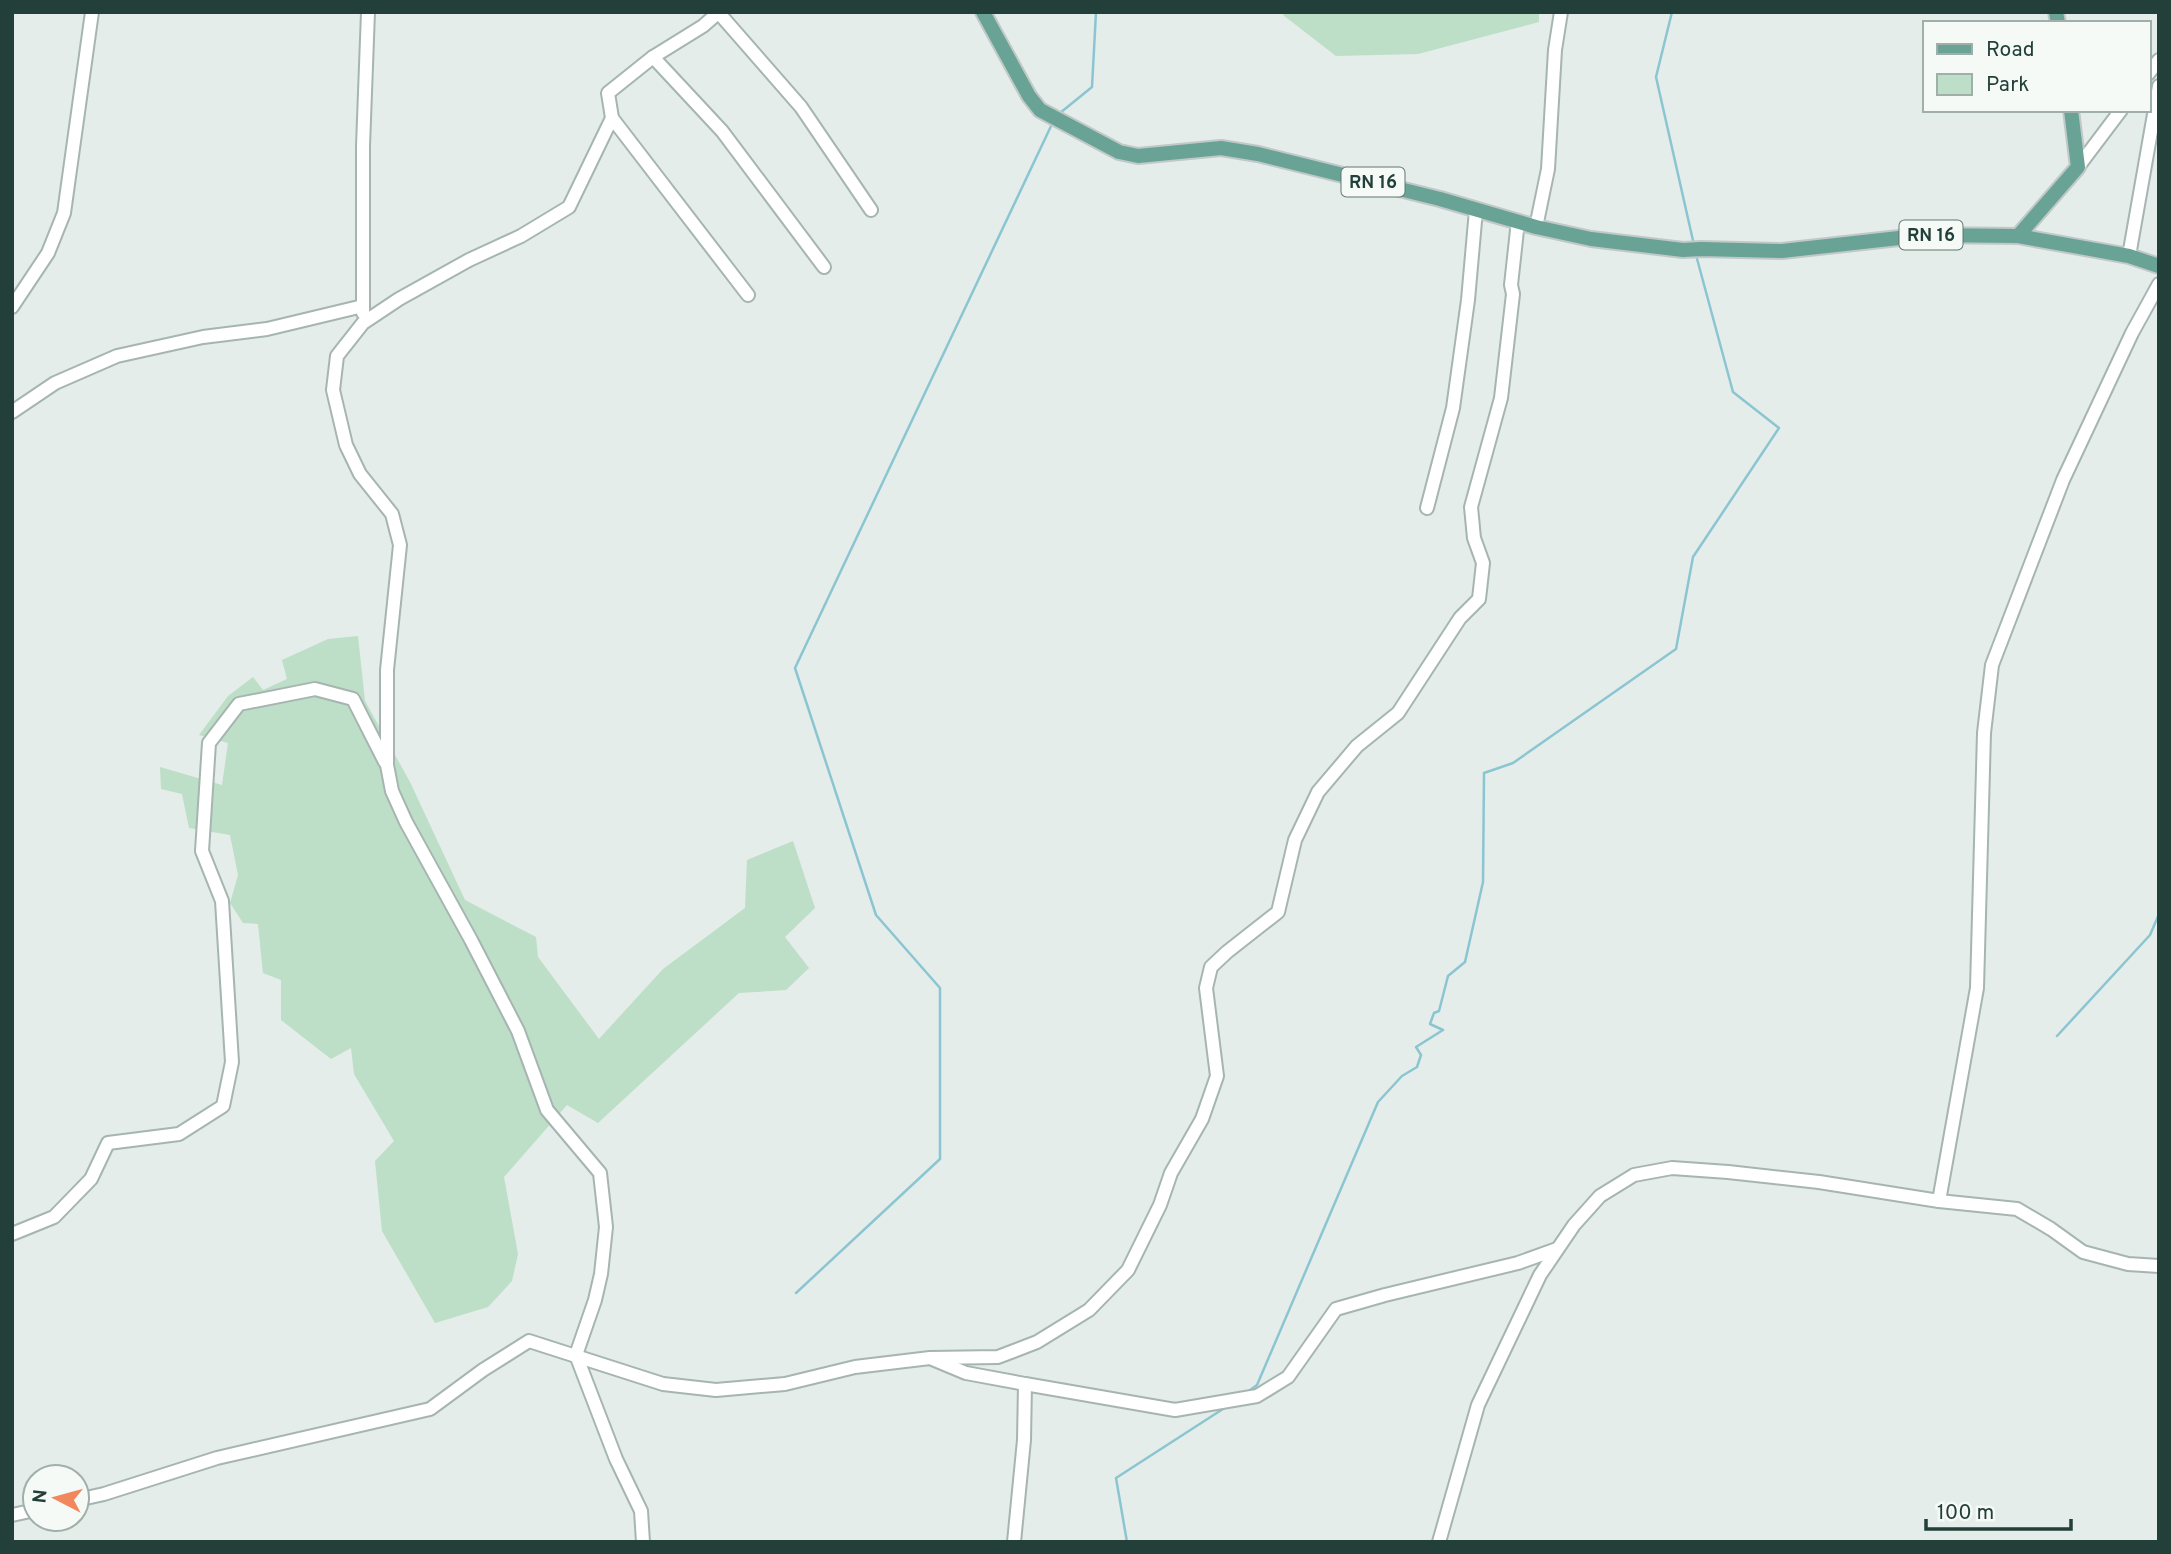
<svg xmlns="http://www.w3.org/2000/svg" width="2171" height="1554" font-family="Overpass,sans-serif">
<rect width="100%" height="100%" fill="#e4ede9"/>
<g fill="#bddec7">
<path d="M1286,12H1539V22L1418,54L1336,56L1283,15Z"/>
<path d="M358,636L365,701L410,782L465,900L536,937L538,957L599,1039L663,969L745,908L747,860L793,841L815,908L785,937L809,968L786,990L739,993L598,1123L567,1105L504,1177L518,1254L512,1281L488,1307L435,1323L382,1231L375,1161L394,1141L354,1074L351,1048L331,1059L281,1020V980L263,973L258,924L243,923L230,903L238,875L230,835L189,828L182,794L161,789L160,767L222,785L228,743L199,735L228,696L253,677L263,690L287,679L282,660L328,639Z"/>
</g>
<g fill="none" stroke-linecap="round" stroke-linejoin="round">
<g stroke="#8cc5d2" stroke-width="2.5">
<path d="M1672,12L1656,77L1694,245"/>
<path d="M1060,113L1092,87L1096,12"/>
<path d="M2057,1036L2150,935L2159,914"/>
<path d="M796,1293L940,1159V988L876,915L795,668L1052,124"/>
<path d="M1246,1393L1257,1385L1378,1102L1402,1076L1417,1067L1421,1055L1416,1047L1443,1030L1430,1024L1434,1013L1439,1011L1448,976L1465,962L1483,882L1484,773L1513,763L1676,649L1693,557L1779,428L1733,392L1696,255"/>
<path d="M1127,1542L1116,1478L1226,1407"/>
</g>
<defs>
<g id="minor">
<path d="M718,12L801,107L871,210"/>
<path d="M719,12L703,26L653,57L608,93L612,118L748,295"/>
<path d="M653,57L722,131L824,267"/>
<path d="M2148,74L2159,60"/>
<path d="M612,118L569,207L521,236L469,260L399,299L363,323L337,356L333,390L346,445L360,474L392,514L400,545L387,670V765L392,791L406,822L471,940L518,1031L547,1110L600,1173L606,1227L601,1274L595,1300L576,1355L616,1459L641,1511L643,1542"/>
<path d="M2078,167L2121,110"/>
<path d="M1536,227L1548,169L1555,50L1561,12"/>
<path d="M2129,256L2159,86"/>
<path d="M12,307L48,253L64,213L92,12"/>
<path d="M363,313V146L368,12"/>
<path d="M12,412L55,383L117,356L203,337L267,329L363,306"/>
<path d="M1427,508L1453,408L1468,300L1476,210"/>
<path d="M1939,1201L1977,988L1984,733L1992,665L2063,480L2132,333L2159,284"/>
<path d="M12,1234L54,1217L91,1179L108,1143L179,1134L223,1106L232,1062L222,901L202,851L209,743L239,704L315,689L353,699L385,762"/>
<path d="M930,1358L998,1357L1037,1342L1089,1310L1128,1270L1160,1205L1171,1173L1202,1119L1217,1076L1206,988L1211,967L1227,952L1278,912L1295,840L1318,792L1357,746L1398,713L1460,618L1479,599L1483,563L1474,538L1471,507L1501,398L1513,294L1511,285L1518,221"/>
<path d="M1025,1384L1175,1410L1257,1396L1288,1377L1336,1309L1385,1295L1518,1263L1557,1249"/>
<path d="M77,1500L104,1494L217,1458L430,1409L483,1370L529,1341L663,1384L716,1390L785,1384L855,1367L930,1358L966,1373L1025,1384L1024,1440L1014,1542"/>
<path d="M12,1515L35,1510"/>
<path d="M1439,1542L1478,1405L1540,1275L1574,1225L1600,1196L1634,1175L1672,1168L1728,1172L1819,1182L1939,1201L2017,1209L2051,1229L2083,1252L2128,1264L2159,1266"/>
</g>
<g id="major">
<path d="M983,12L1029,96L1040,110L1119,152L1138,156L1221,148L1258,154L1440,199L1536,227L1591,239L1683,250L1701,249L1782,251L1926,235L2018,236L2129,256L2159,266"/>
<path d="M2056,12L2058,23"/>
<path d="M2018,236L2078,167L2071,110"/>
</g>
</defs>
<use href="#minor" stroke="#a6b5b1" stroke-width="16"/>
<use href="#major" stroke="#c1c9c8" stroke-width="18"/>
<use href="#minor" stroke="#fff" stroke-width="12"/>
<use href="#major" stroke="#69a396" stroke-width="14"/>
</g>
<g text-anchor="middle" stroke-width="6" stroke-linejoin="round" paint-order="stroke">
<g fill="#f5faf7" stroke="#627772" stroke-width="2">
<rect x="1341.5" y="167.5" width="63" height="29" rx="5"/>
<rect x="1899.5" y="220.5" width="63" height="29" rx="5"/>
</g>
<g font-size="18" font-weight="bold" fill="#233f39">
<text x="1373" y="188">RN 16</text>
<text x="1931" y="241">RN 16</text>
</g>
</g>
<rect width="2171" height="1554" fill="none" stroke="#233f39" stroke-width="28"/>
<rect x="1923" y="21" width="228" height="91" fill="#f5faf7" stroke="#a1afab" stroke-width="2"/>
<rect x="1937" y="44" width="35" height="10" fill="#69a396" stroke="#a1afab" stroke-width="2"/>
<text x="1986" y="56" font-size="21" fill="#233f39">Road</text>
<rect x="1937" y="74" width="35" height="21" fill="#bddec7" stroke="#a1afab" stroke-width="2"/>
<text x="1986" y="91" font-size="21" fill="#233f39">Park</text>
<g transform="translate(56 1498) rotate(276)"><circle r="33" fill="#f5faf7" stroke="#a1afab" stroke-width="2"/>
<path d="M0-5L12 26L0 18L-12 26Z" fill="#f2875e"/>
<text y="-10" font-size="19" font-weight="bold" text-anchor="middle" fill="#233f39">N</text>
</g>
<path d="M1926 1519v10h145v-10" fill="none" stroke="#233f39" stroke-width="3.5"/>
<text x="1937" y="1519" font-size="21" fill="#233f39" stroke="#f5faf7" stroke-width="5" paint-order="stroke">100 m</text>
</svg>
